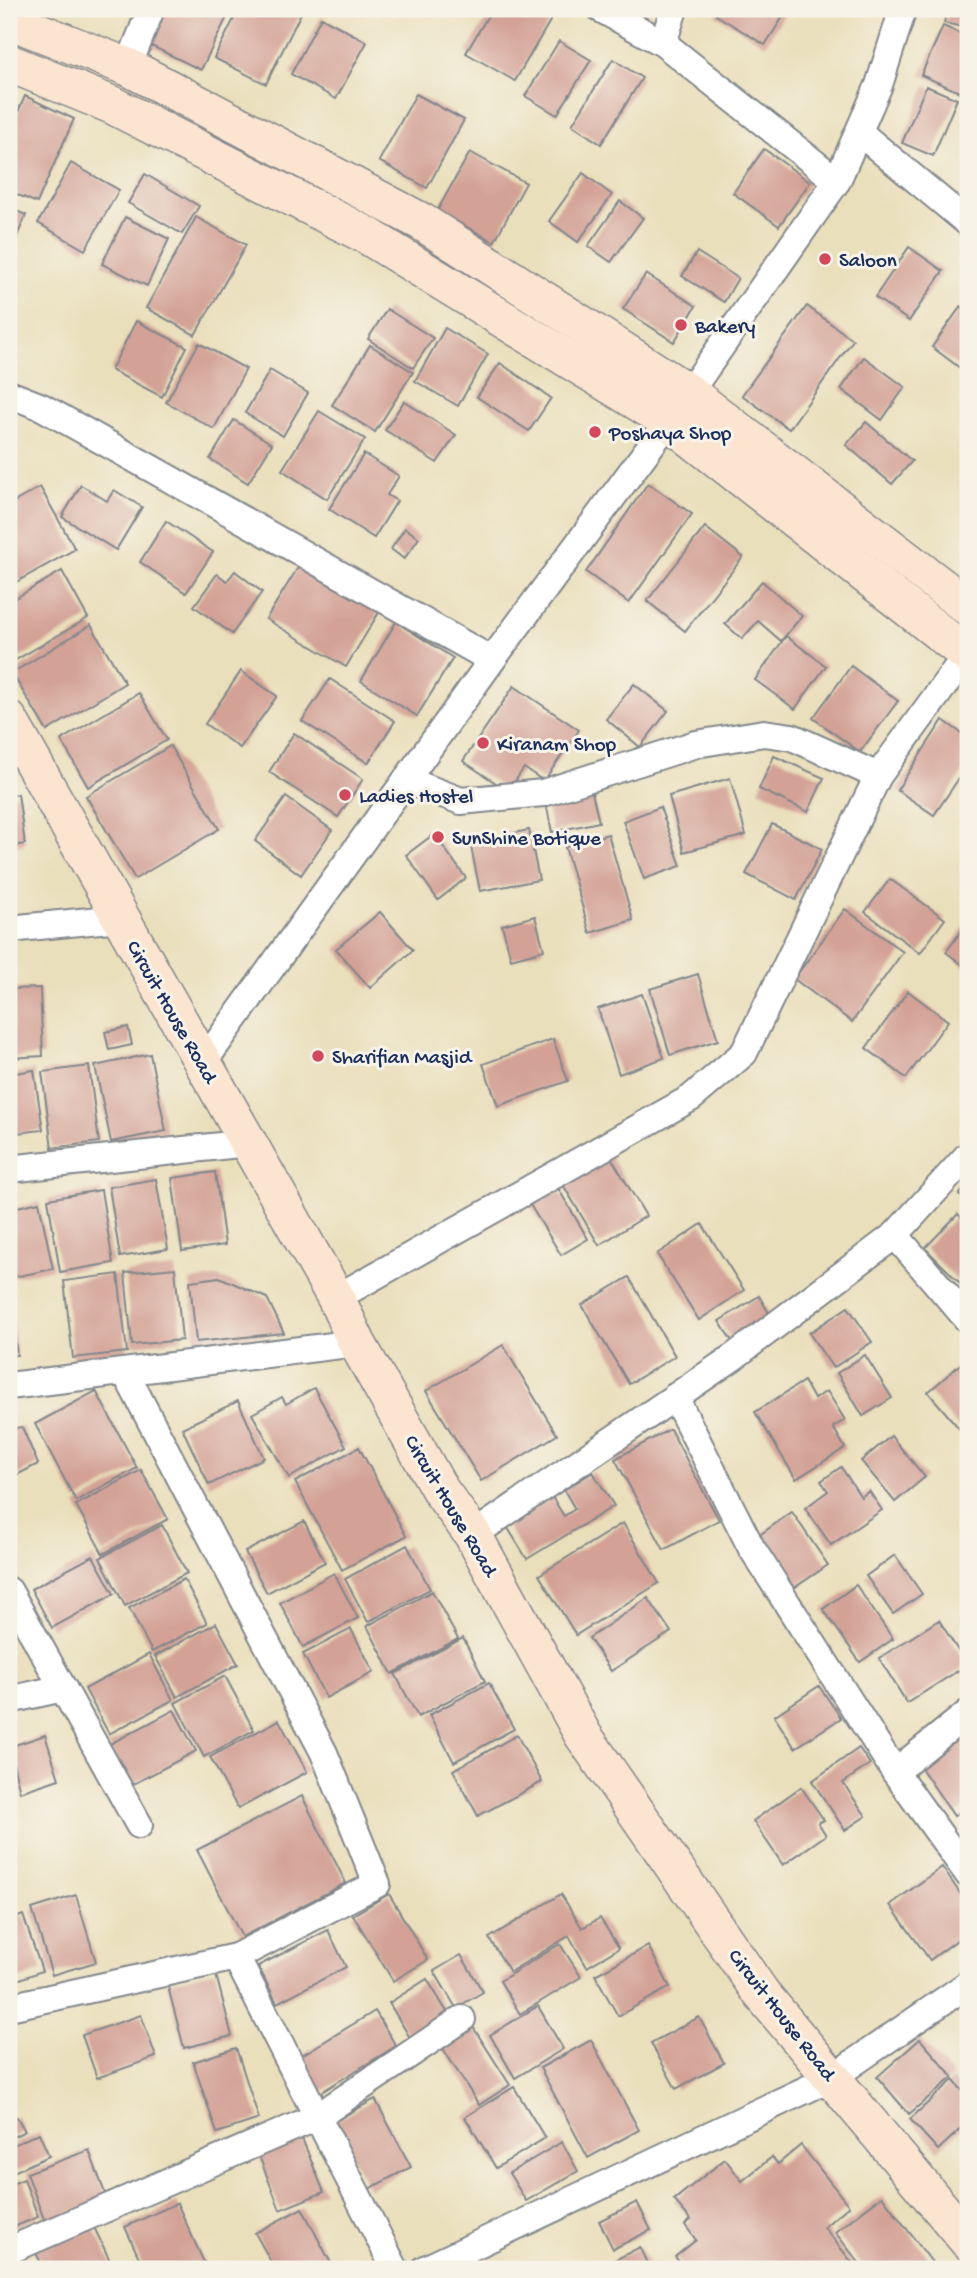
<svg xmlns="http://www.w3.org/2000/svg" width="977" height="2278" font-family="'Gochi Hand',sans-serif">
<rect width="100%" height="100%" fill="#f7f3e8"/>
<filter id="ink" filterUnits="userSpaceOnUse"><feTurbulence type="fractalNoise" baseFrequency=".0143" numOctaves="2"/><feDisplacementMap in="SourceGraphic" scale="14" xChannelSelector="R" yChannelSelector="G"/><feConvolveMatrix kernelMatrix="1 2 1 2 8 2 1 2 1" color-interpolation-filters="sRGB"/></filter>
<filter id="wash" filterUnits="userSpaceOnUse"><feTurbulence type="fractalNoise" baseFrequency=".00686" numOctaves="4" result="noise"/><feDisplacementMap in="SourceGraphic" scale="28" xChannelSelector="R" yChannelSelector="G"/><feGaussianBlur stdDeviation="1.57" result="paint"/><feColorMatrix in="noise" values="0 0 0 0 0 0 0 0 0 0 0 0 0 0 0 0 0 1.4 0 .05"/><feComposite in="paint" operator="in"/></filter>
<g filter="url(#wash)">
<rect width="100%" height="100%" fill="#eadfbb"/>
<g id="blocks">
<g fill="#d3a195">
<path d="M157,9H231L201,70L141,41Z"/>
<path d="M239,9H303L266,84L214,58Z"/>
<path d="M492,9H557L515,81L466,53Z"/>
<path d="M721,9H788L765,45L716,15Z"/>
<path d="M947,9H968V28L944,23Z"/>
<path d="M321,17L367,42L336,99L291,74Z"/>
<path d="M943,26L968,37V96L921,75Z"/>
<path d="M559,41L591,60L557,115L525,96Z"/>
<path d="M613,59L642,78L601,144L572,125Z"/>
<path d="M926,86L957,99L933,156L902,143Z"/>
<path d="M416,94L464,120L427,188L379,161Z"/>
<path d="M25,96L74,119L37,203L9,191V132Z"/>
<path d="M764,149L810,182L779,226L733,193Z"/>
<path d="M470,152L526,183L494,242L437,211Z"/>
<path d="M71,163L119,190L85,250L38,223Z"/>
<path d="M583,173L612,195L578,242L549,221Z"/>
<path d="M145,174L199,206L182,234L128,203Z"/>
<path d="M620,201L643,218L611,262L588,246Z"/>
<path d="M9,208L26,215L15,241L9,239Z"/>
<path d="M125,217L169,239L147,286L102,264Z"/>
<path d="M196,217L246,245L195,335L146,308Z"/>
<path d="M909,247L943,271L909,321L875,297Z"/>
<path d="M697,252L738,278L724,302L682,276Z"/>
<path d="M646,274L696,306L674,342L623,309Z"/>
<path d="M807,306L853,340L789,429L742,395Z"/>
<path d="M961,306L968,311V374L932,347Z"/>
<path d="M387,309L433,338L413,368L368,339Z"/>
<path d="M136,321L187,347L162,397L111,370Z"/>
<path d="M445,328L488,354L458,406L415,381Z"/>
<path d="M199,343L246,369L214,429L166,402Z"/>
<path d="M370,345L413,372L375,432L332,405Z"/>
<path d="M864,357L905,387L882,420L841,389Z"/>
<path d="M500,363L551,398L529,431L477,397Z"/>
<path d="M270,370L308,393L283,436L245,413Z"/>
<path d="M404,401L456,435L437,463L385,430Z"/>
<path d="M319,411L365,439L327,499L282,470Z"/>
<path d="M234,420L272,444L248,483L210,459Z"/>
<path d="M866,422L912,461L892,484L846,445Z"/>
<path d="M364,454L399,476L387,495L397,501L374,538L329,509Z"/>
<path d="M648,483L692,514L629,603L586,572Z"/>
<path d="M81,485L107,501L114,490L142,507L116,550L62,517Z"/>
<path d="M40,487L75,549L9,586V505Z"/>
<path d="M166,521L213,552L186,593L140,562Z"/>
<path d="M705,527L743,557L685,631L647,601Z"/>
<path d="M405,528L419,538L404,559L391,549Z"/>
<path d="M302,561L381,609L346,667L266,619Z"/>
<path d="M62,571L88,618L12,662L9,656V602Z"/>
<path d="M235,571L262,592L232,634L194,606L217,574L227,581Z"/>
<path d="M762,581L802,616L781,641L758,621L742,639L725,624Z"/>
<path d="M396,622L453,658L417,716L361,681Z"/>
<path d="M91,625L125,683L47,731L12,673Z"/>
<path d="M786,636L826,666L795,709L755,680Z"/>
<path d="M851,666L898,701L860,752L813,718Z"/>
<path d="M241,671L277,696L240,748L205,724Z"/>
<path d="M330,679L395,721L368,763L302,721Z"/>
<path d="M634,684L668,711L640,747L606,719Z"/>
<path d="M514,686L579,730L544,781L524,768L508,791L463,761Z"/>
<path d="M139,693L167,740L88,787L61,740Z"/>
<path d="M943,720L968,738V765L934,815L897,790Z"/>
<path d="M294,733L363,779L338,817L269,772Z"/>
<path d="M170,746L219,829L135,879L86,796Z"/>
<path d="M774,756L824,778L808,812L759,789Z"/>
<path d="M730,778L746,835L684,852L669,796Z"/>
<path d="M591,788L599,822L552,832L545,798Z"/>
<path d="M18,794L25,844L9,847V796Z"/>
<path d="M286,797L332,830L301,875L255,841Z"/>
<path d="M660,807L681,866L644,879L623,821Z"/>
<path d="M772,824L822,849L796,900L746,874Z"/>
<path d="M529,830L539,880L480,891L470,842Z"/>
<path d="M434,834L466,878L438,900L406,855Z"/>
<path d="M608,834L633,920L590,933L565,847Z"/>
<path d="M890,879L945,919L920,953L865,912Z"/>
<path d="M845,909L903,952L852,1022L794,979Z"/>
<path d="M380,912L413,950L370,988L336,949Z"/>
<path d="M535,916L544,950L511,959L502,925Z"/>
<path d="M968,922V969L946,952Z"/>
<path d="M698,974L718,1040L670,1055L650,989Z"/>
<path d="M40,988L43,1056L9,1058V989Z"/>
<path d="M908,991L948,1021L906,1078L866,1048Z"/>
<path d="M642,994L664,1058L619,1074L598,1009Z"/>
<path d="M128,1027L132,1045L109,1050L105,1032Z"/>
<path d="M553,1039L568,1081L498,1106L483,1064Z"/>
<path d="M150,1054L166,1131L111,1142L95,1066Z"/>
<path d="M89,1066L99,1142L52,1148L42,1072Z"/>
<path d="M34,1070L43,1130L9,1134V1074Z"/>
<path d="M609,1154L646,1216L599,1245L562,1183Z"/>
<path d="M215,1172L225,1245L182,1251L172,1178Z"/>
<path d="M156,1179L168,1249L120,1257L109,1187Z"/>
<path d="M555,1183L588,1239L561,1255L527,1200Z"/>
<path d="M968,1184V1202L959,1195Z"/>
<path d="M101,1190L113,1263L60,1272L48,1199Z"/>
<path d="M39,1202L53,1269L9,1278V1209Z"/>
<path d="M958,1214L968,1224V1291L925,1248Z"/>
<path d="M702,1224L744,1290L699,1320L657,1254Z"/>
<path d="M175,1268L182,1340L132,1345L125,1273Z"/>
<path d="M118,1274L127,1352L73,1358L64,1281Z"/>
<path d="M219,1277L267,1298L284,1333L196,1342L190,1281Z"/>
<path d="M629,1277L675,1356L629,1384L582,1305Z"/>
<path d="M759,1296L773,1320L734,1344L719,1321Z"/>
<path d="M9,1298L17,1355L9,1356Z"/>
<path d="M848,1307L872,1342L833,1368L809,1333Z"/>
<path d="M503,1345L557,1435L481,1481L426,1391Z"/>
<path d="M865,1355L892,1398L863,1416L837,1373Z"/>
<path d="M963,1362L968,1369V1439L928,1392Z"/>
<path d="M804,1381L814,1399L827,1391L845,1420L833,1427L845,1448L796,1479L755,1412Z"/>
<path d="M314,1388L346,1446L289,1478L252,1414L282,1397L286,1404Z"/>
<path d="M96,1391L137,1468L76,1501L35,1424Z"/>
<path d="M238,1401L264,1458L209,1485L182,1428Z"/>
<path d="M22,1427L38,1464L9,1479V1429Z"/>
<path d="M670,1429L719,1520L664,1550L615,1459Z"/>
<path d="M891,1436L925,1477L895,1502L861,1461Z"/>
<path d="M359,1447L406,1536L342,1570L295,1482Z"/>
<path d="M841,1467L861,1497L869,1491L882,1510L831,1545L805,1508L828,1491L821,1481Z"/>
<path d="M141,1470L168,1519L103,1554L76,1505Z"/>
<path d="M593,1472L614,1506L527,1559L506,1525L552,1497L564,1516L575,1509L564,1490Z"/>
<path d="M792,1512L828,1565L794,1588L758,1536Z"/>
<path d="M304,1521L325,1562L267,1593L245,1552Z"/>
<path d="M623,1523L659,1583L576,1635L539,1575Z"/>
<path d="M162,1525L187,1573L125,1606L100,1558Z"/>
<path d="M407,1545L430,1589L368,1622L345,1579Z"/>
<path d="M895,1555L922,1594L893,1614L866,1576Z"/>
<path d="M93,1556L114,1594L52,1628L31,1589Z"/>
<path d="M334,1573L358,1618L303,1647L280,1603Z"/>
<path d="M184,1579L207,1623L152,1652L129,1608Z"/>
<path d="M856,1585L893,1639L860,1662L823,1609Z"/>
<path d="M432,1591L458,1639L392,1674L367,1626Z"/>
<path d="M648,1598L671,1632L611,1671L589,1638Z"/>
<path d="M968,1614V1628L961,1620Z"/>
<path d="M939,1620L967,1665L907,1703L879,1658Z"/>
<path d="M216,1623L238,1664L177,1697L155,1656Z"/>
<path d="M351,1629L374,1672L326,1698L303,1654Z"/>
<path d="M463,1638L485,1681L418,1717L395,1674Z"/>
<path d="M149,1654L173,1700L109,1734L85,1689Z"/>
<path d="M225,1676L254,1730L204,1757L175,1703Z"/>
<path d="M489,1683L514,1729L454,1762L429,1715Z"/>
<path d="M819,1686L841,1718L795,1748L774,1716Z"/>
<path d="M174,1710L196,1751L130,1786L108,1745Z"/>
<path d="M279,1720L307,1772L238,1809L210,1757Z"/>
<path d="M968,1729V1806L954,1816L919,1765Z"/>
<path d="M45,1735L59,1779L20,1792L9,1747Z"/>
<path d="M517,1735L542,1782L478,1816L453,1770Z"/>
<path d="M859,1748L870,1764L843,1783L866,1816L845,1830L812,1781Z"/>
<path d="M801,1787L824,1820L818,1823L826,1835L783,1865L753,1821Z"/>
<path d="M302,1796L346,1883L242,1937L197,1850Z"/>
<path d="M942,1867L968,1905V1932L930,1960L890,1905Z"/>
<path d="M389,1894L428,1960L393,1981L353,1915Z"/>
<path d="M561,1894L582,1928L600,1918L619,1948L587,1967L569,1936L510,1972L489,1938Z"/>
<path d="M76,1895L96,1962L52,1975L32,1909Z"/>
<path d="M23,1915L42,1971L9,1983V1920Z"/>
<path d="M328,1930L346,1967L277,2003L258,1966Z"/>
<path d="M560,1944L581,1977L520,2014L500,1981Z"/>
<path d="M648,1946L670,1987L618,2016L595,1975Z"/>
<path d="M461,1955L483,1992L456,2008L434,1971Z"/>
<path d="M215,1971L232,2036L184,2048L167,1983Z"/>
<path d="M427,1979L450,2017L412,2041L389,2003Z"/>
<path d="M538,2006L563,2049L515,2078L490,2035Z"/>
<path d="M375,2011L396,2046L318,2094L297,2058Z"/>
<path d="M141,2015L156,2057L97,2078L82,2035Z"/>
<path d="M699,2017L724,2063L676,2089L651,2043Z"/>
<path d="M473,2027L510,2085L479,2105L442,2047Z"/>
<path d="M920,2039L953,2077L909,2114L877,2077Z"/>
<path d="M591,2040L639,2130L588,2158L540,2068Z"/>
<path d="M236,2048L259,2119L217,2133L193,2062Z"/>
<path d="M953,2080L968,2097V2122L938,2150L910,2119Z"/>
<path d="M514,2087L545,2138L496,2168L465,2117Z"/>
<path d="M375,2099L411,2167L369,2189L333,2122Z"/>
<path d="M17,2117L25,2131L9,2139V2121Z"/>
<path d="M39,2133L49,2156L9,2174V2147Z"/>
<path d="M301,2136L324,2192L280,2210L258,2153Z"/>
<path d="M562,2142L578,2171L526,2201L509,2173Z"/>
<path d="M801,2145L849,2206L824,2227L857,2269H781L778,2266L774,2269H685L675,2257L696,2240L685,2225L691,2220L674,2200L725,2159L742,2181L772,2157L778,2164Z"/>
<path d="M89,2150L107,2199L45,2222L27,2173Z"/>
<path d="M24,2179L38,2217L9,2229V2185Z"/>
<path d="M882,2196L937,2269H864L835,2232Z"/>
<path d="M637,2202L651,2230L613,2249L599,2221Z"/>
<path d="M177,2203L207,2269H144L125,2227Z"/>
<path d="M302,2208L334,2269H275L255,2233Z"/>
<path d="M91,2221L114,2269H29L40,2261L34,2249Z"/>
<path d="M640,2247L651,2269H615L611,2262Z"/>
</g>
</g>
</g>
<g filter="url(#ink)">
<use href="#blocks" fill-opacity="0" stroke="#82878c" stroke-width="2"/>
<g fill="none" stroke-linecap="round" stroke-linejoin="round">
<defs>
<g id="street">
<path d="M601,9L663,43L837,181"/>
<path d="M663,43L674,9"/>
<path d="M128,67L151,9"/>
<path d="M860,133L968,223"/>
<path d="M9,394L42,407L492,660"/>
<path d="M406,780L461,801L543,793L696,744L764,733L792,737L878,776"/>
<path d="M9,929L120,918"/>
<path d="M203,1063L492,660L669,421L837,181L879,85L903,9"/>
<path d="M9,1169L248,1143"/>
<path d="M895,1235L968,1320"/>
<path d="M336,1298L691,1098L744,1053L878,776L967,654"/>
<path d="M125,1372L324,1753L377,1884L236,1957"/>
<path d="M9,1386L357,1343"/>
<path d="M675,1397L751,1547L895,1772L968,1874"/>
<path d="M473,1535L732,1358L895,1235L968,1155"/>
<path d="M9,1591L63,1688L9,1700"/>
<path d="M63,1688L139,1825"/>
<path d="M895,1772L968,1713"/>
<path d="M9,2007L236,1957L395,2269"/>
<path d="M10,2250L317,2117L462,2019"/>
<path d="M425,2269L833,2077L968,1984"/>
</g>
<g id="secondary">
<path d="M9,20L128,67L422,222L689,393L968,607"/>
<path d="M9,63L112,105L368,236L669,421L968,655"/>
<path d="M9,720L336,1298L357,1343L440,1490L473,1535L583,1735L761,1993L968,2241"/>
</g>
</defs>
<use href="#street" stroke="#82878c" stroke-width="30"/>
<use href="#secondary" stroke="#82878c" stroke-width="40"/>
<use href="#street" stroke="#fff" stroke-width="26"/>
<use href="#secondary" stroke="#fce5d0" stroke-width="37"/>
</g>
</g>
<g fill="#d1495b" stroke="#f7f3e8" stroke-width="2.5">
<circle cx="825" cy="259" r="7"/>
<circle cx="681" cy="325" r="7"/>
<circle cx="595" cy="432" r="7"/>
<circle cx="483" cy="743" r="7"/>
<circle cx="345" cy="795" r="7"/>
<circle cx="438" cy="837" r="7"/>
<circle cx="318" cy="1056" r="7"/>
</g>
<g text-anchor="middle" stroke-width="6" stroke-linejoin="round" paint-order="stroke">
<g font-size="21" fill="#1b2f5e" stroke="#f7f3e8" text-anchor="start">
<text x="839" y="266">Saloon</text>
<text x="695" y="332">Bakery</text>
<text x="609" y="439">Poshaya Shop</text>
<text x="497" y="750">Kiranam Shop</text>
<text x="359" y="802">Ladies Hostel</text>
<text x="452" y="844">SunShine Botique</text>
<text x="332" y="1063">Sharifian Masjid</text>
</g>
<g font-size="21" fill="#1b2f5e" stroke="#f7f3e8">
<text transform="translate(173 1011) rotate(60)" y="7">Circuit House Road</text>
<text transform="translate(452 1505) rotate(59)" y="7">Circuit House Road</text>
<text transform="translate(783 2014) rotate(52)" y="7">Circuit House Road</text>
</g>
</g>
<rect width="977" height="2278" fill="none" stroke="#f7f3e8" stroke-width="35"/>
</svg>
